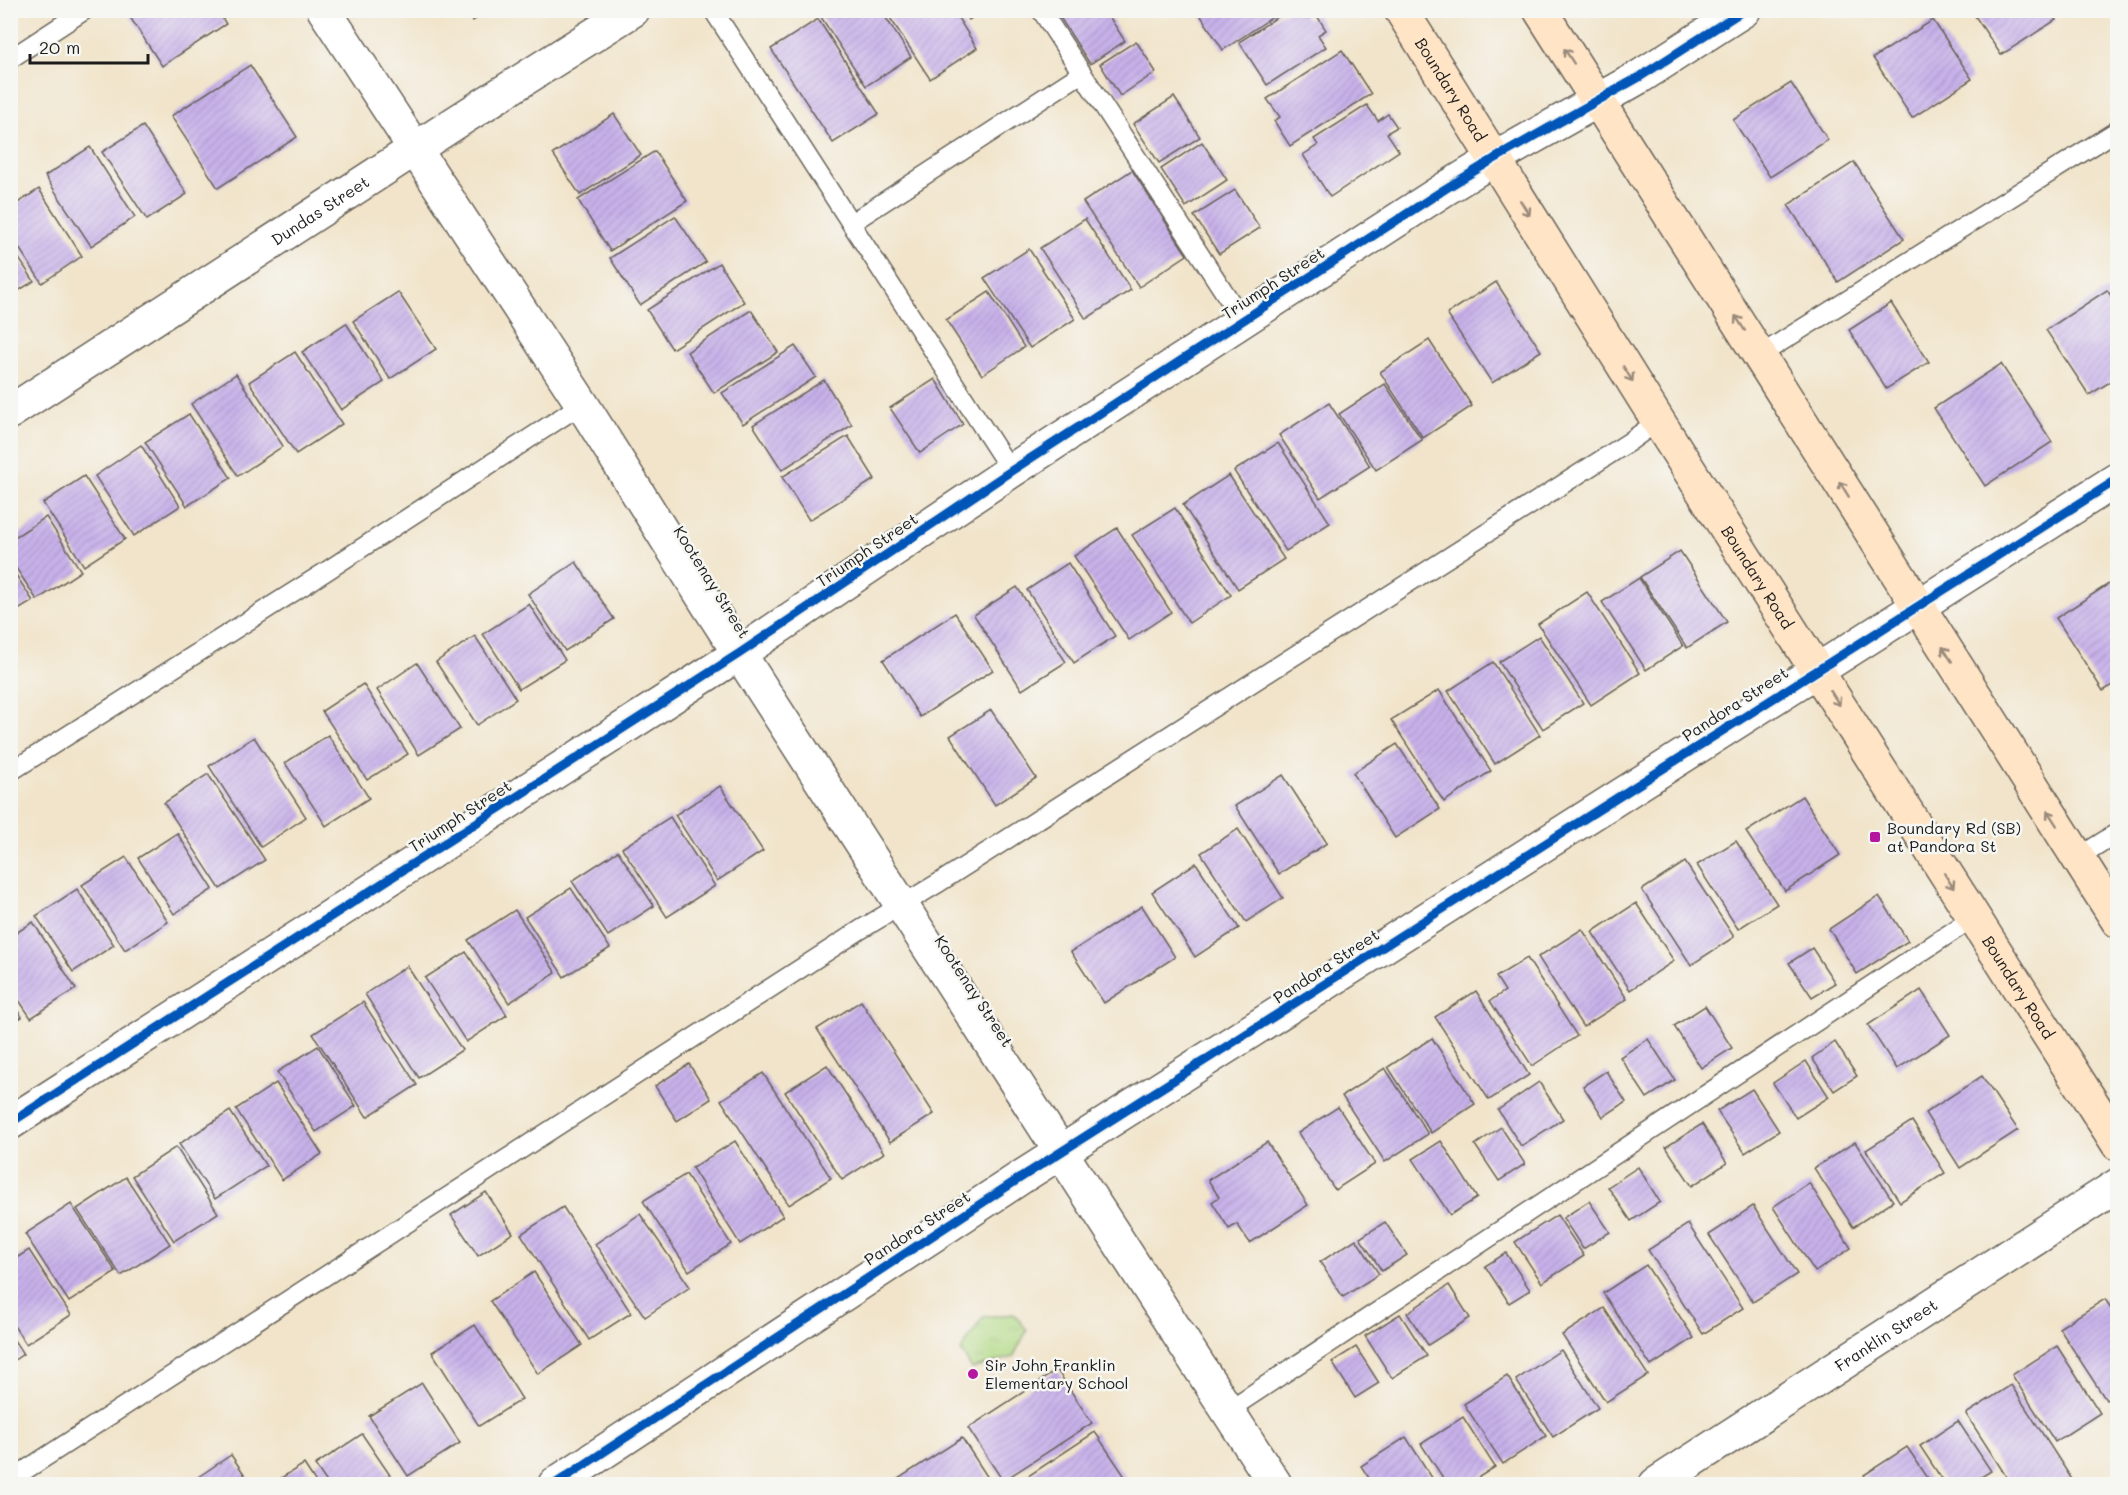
<svg xmlns="http://www.w3.org/2000/svg" width="2128" height="1495" font-family="Mali,sans-serif">
<defs>
<pattern id="park-tufts" width="24" height="20" patternUnits="userSpaceOnUse" patternTransform="scale(1.5)"><rect width="24" height="20" fill="#b0d983"/><path d="M3 7l-1-3M5 7V3M7 7l1-3M15 17l-1-3M17 17v-4M19 17l1-3" fill="none" stroke="#97ba71"/></pattern>
<pattern id="building-hatch" width="6" height="6" patternUnits="userSpaceOnUse" patternTransform="scale(1.5)"><rect width="6" height="6" fill="#c8b1ea"/><path d="M-1 1l2-2M0 6l6-6M5 7l2-2" fill="none" stroke="#ab98c8"/></pattern>
</defs>
<rect width="100%" height="100%" fill="#f6f6f2"/>
<filter id="ink" filterUnits="userSpaceOnUse"><feTurbulence type="fractalNoise" baseFrequency=".0167" numOctaves="2"/><feDisplacementMap in="SourceGraphic" scale="12" xChannelSelector="R" yChannelSelector="G"/><feConvolveMatrix kernelMatrix="1 2 1 2 8 2 1 2 1" color-interpolation-filters="sRGB"/></filter>
<filter id="wash" filterUnits="userSpaceOnUse"><feTurbulence type="fractalNoise" baseFrequency=".008" numOctaves="4" result="noise"/><feDisplacementMap in="SourceGraphic" scale="24" xChannelSelector="R" yChannelSelector="G"/><feGaussianBlur stdDeviation="1.35" result="paint"/><feColorMatrix in="noise" values="0 0 0 0 0 0 0 0 0 0 0 0 0 0 0 0 0 1.4 0 .05"/><feComposite in="paint" operator="in"/></filter>
<g filter="url(#wash)">
<rect width="100%" height="100%" fill="#f1e4ca"/>
<path fill="url(#park-tufts)" stroke="#667a50" stroke-width="1.5" d="M1014,1314L1027,1330L1013,1357L972,1369L961,1351L983,1317Z"/>
<g id="blocks">
<g fill="url(#building-hatch)">
<path d="M127,10H217L226,24L162,66L126,11Z"/>
<path d="M467,10H489L473,21Z"/>
<path d="M824,10H881L911,57L866,86L819,14Z"/>
<path d="M885,10H953L977,48L930,79Z"/>
<path d="M963,10H983L969,20Z"/>
<path d="M1068,10H1105L1125,41L1090,64L1059,16Z"/>
<path d="M1197,10H1283L1223,50Z"/>
<path d="M1288,10H1301L1307,19L1316,14L1326,30L1318,35L1326,47L1267,85L1239,42Z"/>
<path d="M1971,10H2050L2056,20L2001,55Z"/>
<path d="M818,19L879,114L833,143L771,49Z"/>
<path d="M1933,20L1972,79L1912,118L1873,58Z"/>
<path d="M1136,41L1156,72L1120,96L1100,64Z"/>
<path d="M1342,50L1371,94L1290,146L1274,121L1280,117L1267,99Z"/>
<path d="M250,65L297,137L218,188L171,116Z"/>
<path d="M1791,83L1828,140L1770,177L1733,120Z"/>
<path d="M1174,97L1200,137L1159,163L1133,124Z"/>
<path d="M1367,105L1378,121L1388,114L1397,127L1387,133L1399,151L1330,197L1303,155L1318,145L1314,139Z"/>
<path d="M614,114L641,155L580,195L553,154Z"/>
<path d="M143,126L187,194L147,220L102,152Z"/>
<path d="M1202,142L1227,180L1186,207L1161,169Z"/>
<path d="M90,147L135,217L91,246L45,176Z"/>
<path d="M655,151L687,201L610,251L578,200Z"/>
<path d="M1854,162L1904,239L1838,282L1788,205Z"/>
<path d="M1132,170L1187,255L1139,287L1083,202Z"/>
<path d="M39,189L82,256L42,283L10,234V208Z"/>
<path d="M1235,190L1260,228L1219,254L1194,216Z"/>
<path d="M675,216L706,262L640,305L610,258Z"/>
<path d="M1085,219L1131,290L1086,319L1040,248Z"/>
<path d="M10,245L34,281L10,296Z"/>
<path d="M1029,249L1075,319L1030,348L984,278Z"/>
<path d="M719,263L744,302L672,349L647,310Z"/>
<path d="M1496,282L1541,351L1492,383L1447,314Z"/>
<path d="M2107,290L2118,306V377L2089,395L2046,330Z"/>
<path d="M398,292L436,349L390,379L353,321Z"/>
<path d="M989,292L1024,347L982,375L946,320Z"/>
<path d="M1891,303L1929,362L1886,389L1849,330Z"/>
<path d="M751,310L778,352L714,393L687,352Z"/>
<path d="M346,323L384,382L341,410L302,352Z"/>
<path d="M1429,340L1472,406L1423,438L1380,372Z"/>
<path d="M795,346L816,377L743,424L722,393Z"/>
<path d="M295,352L342,424L296,454L249,382Z"/>
<path d="M2001,364L2052,442L1985,486L1934,408Z"/>
<path d="M236,374L283,446L238,476L191,404Z"/>
<path d="M935,379L963,424L920,453L890,408Z"/>
<path d="M824,380L852,425L782,470L753,425Z"/>
<path d="M1385,384L1422,440L1376,470L1339,414Z"/>
<path d="M1329,403L1370,466L1320,498L1279,435Z"/>
<path d="M189,414L231,478L187,506L145,442Z"/>
<path d="M848,436L875,479L809,520L782,477Z"/>
<path d="M1278,443L1330,523L1286,551L1234,471Z"/>
<path d="M141,445L180,506L134,536L95,476Z"/>
<path d="M1229,475L1284,559L1238,589L1183,505Z"/>
<path d="M84,476L125,539L84,566L43,503Z"/>
<path d="M1175,508L1231,595L1189,623L1132,535Z"/>
<path d="M46,517L81,571L37,600L10,559V540Z"/>
<path d="M1117,528L1171,612L1129,640L1074,556Z"/>
<path d="M1680,551L1727,622L1687,648L1640,577Z"/>
<path d="M576,562L614,619L565,651L528,594Z"/>
<path d="M1068,563L1115,636L1074,663L1027,590Z"/>
<path d="M10,566L33,601L10,615Z"/>
<path d="M1639,578L1683,646L1646,670L1602,602Z"/>
<path d="M2118,578V682L2103,691L2056,618Z"/>
<path d="M1017,587L1066,662L1022,690L974,615Z"/>
<path d="M1587,592L1640,673L1591,705L1538,624Z"/>
<path d="M529,604L565,660L519,689L483,634Z"/>
<path d="M955,613L993,670L920,717L883,660Z"/>
<path d="M475,636L516,699L477,725L436,662Z"/>
<path d="M1539,636L1583,703L1543,729L1499,662Z"/>
<path d="M1493,662L1540,735L1495,764L1448,691Z"/>
<path d="M417,663L460,729L419,755L377,690Z"/>
<path d="M363,684L408,754L367,780L322,711Z"/>
<path d="M1439,690L1491,771L1444,802L1391,720Z"/>
<path d="M991,710L1036,778L995,805L950,736Z"/>
<path d="M328,735L369,798L326,826L285,763Z"/>
<path d="M254,737L306,817L261,847L209,766Z"/>
<path d="M1397,744L1440,809L1395,838L1353,773Z"/>
<path d="M208,774L265,860L220,889L164,803Z"/>
<path d="M1283,775L1327,843L1279,874L1235,806Z"/>
<path d="M720,786L763,851L717,881L675,815Z"/>
<path d="M1802,796L1840,855L1785,891L1746,832Z"/>
<path d="M670,817L715,886L667,917L622,848Z"/>
<path d="M1238,829L1283,898L1246,922L1201,853Z"/>
<path d="M177,833L213,889L174,914L138,858Z"/>
<path d="M1736,841L1777,904L1738,929L1697,865Z"/>
<path d="M618,851L654,906L608,936L572,881Z"/>
<path d="M126,857L168,922L125,950L82,885Z"/>
<path d="M1685,862L1734,937L1691,965L1642,890Z"/>
<path d="M1196,863L1239,928L1195,957L1152,892Z"/>
<path d="M571,888L610,948L564,977L525,917Z"/>
<path d="M77,889L114,945L73,972L36,916Z"/>
<path d="M1879,896L1908,941L1857,974L1829,929Z"/>
<path d="M1636,903L1674,961L1630,990L1592,932Z"/>
<path d="M1142,906L1175,957L1104,1003L1071,952Z"/>
<path d="M515,910L556,973L509,1003L468,940Z"/>
<path d="M33,922L76,989L31,1018L10,987V937Z"/>
<path d="M1582,929L1627,999L1583,1027L1538,957Z"/>
<path d="M1812,948L1835,983L1812,997L1789,963Z"/>
<path d="M466,952L507,1015L466,1042L425,978Z"/>
<path d="M1527,958L1577,1036L1532,1066L1490,1001L1505,991L1496,977Z"/>
<path d="M407,966L462,1050L419,1078L365,994Z"/>
<path d="M1921,990L1950,1035L1897,1069L1868,1025Z"/>
<path d="M1476,991L1529,1075L1489,1100L1435,1017Z"/>
<path d="M10,1000L22,1017L10,1024Z"/>
<path d="M861,1001L934,1114L890,1142L817,1029Z"/>
<path d="M363,1002L417,1085L367,1117L313,1034Z"/>
<path d="M1705,1006L1732,1048L1701,1068L1674,1026Z"/>
<path d="M1432,1038L1475,1104L1431,1133L1388,1067Z"/>
<path d="M1648,1039L1675,1080L1647,1098L1620,1057Z"/>
<path d="M1835,1042L1857,1076L1834,1091L1812,1058Z"/>
<path d="M318,1046L356,1106L316,1132L277,1072Z"/>
<path d="M1806,1061L1829,1097L1796,1118L1773,1083Z"/>
<path d="M689,1064L711,1099L677,1121L655,1086Z"/>
<path d="M827,1065L884,1153L842,1180L785,1092Z"/>
<path d="M1385,1068L1428,1134L1385,1162L1342,1096Z"/>
<path d="M1606,1071L1626,1102L1603,1117L1583,1086Z"/>
<path d="M763,1073L831,1178L789,1205L721,1100Z"/>
<path d="M1982,1076L2018,1130L1960,1168L1925,1113Z"/>
<path d="M1539,1082L1563,1119L1521,1146L1498,1110Z"/>
<path d="M276,1083L322,1154L282,1180L236,1109Z"/>
<path d="M1752,1089L1779,1131L1745,1153L1717,1111Z"/>
<path d="M1338,1107L1375,1164L1335,1190L1298,1133Z"/>
<path d="M230,1111L266,1166L215,1199L179,1144Z"/>
<path d="M1912,1121L1945,1173L1900,1202L1866,1150Z"/>
<path d="M1702,1124L1727,1163L1692,1186L1666,1147Z"/>
<path d="M1501,1127L1525,1164L1499,1181L1475,1145Z"/>
<path d="M735,1141L783,1216L740,1244L692,1168Z"/>
<path d="M1441,1141L1477,1198L1450,1215L1413,1159Z"/>
<path d="M1267,1142L1308,1205L1250,1243L1237,1224L1229,1229L1212,1202L1219,1197L1208,1180Z"/>
<path d="M1855,1142L1893,1201L1853,1227L1814,1168Z"/>
<path d="M176,1147L218,1213L174,1241L132,1176Z"/>
<path d="M1638,1167L1660,1202L1631,1221L1608,1187Z"/>
<path d="M686,1174L731,1244L689,1271L643,1201Z"/>
<path d="M126,1177L170,1244L121,1276L77,1209Z"/>
<path d="M1809,1183L1851,1248L1815,1272L1773,1207Z"/>
<path d="M486,1192L513,1233L478,1256L451,1215Z"/>
<path d="M1589,1201L1610,1232L1583,1249L1563,1218Z"/>
<path d="M71,1204L116,1272L69,1302L25,1234Z"/>
<path d="M1753,1206L1797,1274L1753,1302L1709,1235Z"/>
<path d="M563,1207L631,1313L589,1340L521,1234Z"/>
<path d="M640,1214L690,1287L645,1317L595,1244Z"/>
<path d="M1557,1215L1584,1256L1542,1283L1515,1242Z"/>
<path d="M1385,1222L1407,1255L1382,1271L1360,1238Z"/>
<path d="M1688,1224L1743,1308L1703,1334L1648,1250Z"/>
<path d="M1356,1239L1379,1274L1343,1297L1320,1262Z"/>
<path d="M29,1250L71,1315L26,1344L10,1320V1262Z"/>
<path d="M1506,1253L1530,1290L1509,1303L1485,1266Z"/>
<path d="M1646,1265L1694,1338L1651,1366L1603,1293Z"/>
<path d="M534,1272L582,1345L538,1374L490,1301Z"/>
<path d="M1449,1285L1470,1318L1428,1345L1407,1313Z"/>
<path d="M2105,1299L2118,1319V1392L2106,1400L2059,1328Z"/>
<path d="M1604,1308L1648,1375L1606,1402L1562,1335Z"/>
<path d="M1400,1314L1427,1356L1392,1378L1365,1336Z"/>
<path d="M475,1325L522,1399L479,1426L432,1352Z"/>
<path d="M10,1334L23,1354L10,1363Z"/>
<path d="M2057,1346L2100,1413L2055,1442L2012,1375Z"/>
<path d="M1356,1347L1379,1383L1355,1398L1332,1362Z"/>
<path d="M1561,1350L1598,1408L1553,1437L1516,1380Z"/>
<path d="M1057,1370L1092,1423L1003,1481L968,1428Z"/>
<path d="M1507,1376L1546,1436L1503,1464L1464,1404Z"/>
<path d="M422,1383L460,1443L408,1476L369,1416Z"/>
<path d="M2011,1385L2073,1481L2067,1484H2011L1966,1414Z"/>
<path d="M1463,1417L1495,1467L1468,1484H1447L1421,1444Z"/>
<path d="M1958,1421L1991,1471L1970,1484H1945L1920,1446Z"/>
<path d="M1095,1432L1130,1484H1016Z"/>
<path d="M362,1434L396,1484H328L315,1465Z"/>
<path d="M1406,1437L1436,1484H1373L1361,1466Z"/>
<path d="M962,1438L992,1484H890Z"/>
<path d="M1907,1447L1932,1484H1870L1864,1475Z"/>
<path d="M231,1455L251,1484H195L192,1481Z"/>
<path d="M304,1464L317,1484H271Z"/>
</g>
</g>
</g>
<g filter="url(#ink)">
<use href="#blocks" fill-opacity="0" stroke="#676259" stroke-width="1.5"/>
<g fill="none" stroke-linecap="round" stroke-linejoin="round">
<defs>
<g id="lane">
<path d="M713,10L1011,471"/>
<path d="M1041,10L1243,321"/>
<path d="M10,59L85,10"/>
<path d="M851,223L1082,73"/>
<path d="M1760,355L2118,130"/>
<path d="M10,772L325,572L582,404"/>
<path d="M2077,858L2118,832"/>
<path d="M1227,1411L1973,918"/>
<path d="M10,1480L860,930L940,882L1629,442L1658,421"/>
</g>
<g id="street">
<path d="M324,10L582,404L708,605L1275,1484"/>
<path id="s1" d="M10,412L458,121L633,10"/>
<path d="M10,1123L740,653L1011,471L1445,189L1494,159L1641,76L1744,10"/>
<path d="M555,1484L1020,1178L2118,479"/>
<path id="s2" d="M1656,1484L2118,1185"/>
</g>
<g id="secondary">
<path id="s3" d="M1401,10L1658,421L2118,1144"/>
<path d="M1540,10L2118,921"/>
</g>
</defs>
<use href="#lane" stroke="#676259" stroke-width="21"/>
<use href="#street" stroke="#676259" stroke-width="36"/>
<use href="#secondary" stroke="#676259" stroke-width="36"/>
<use href="#lane" stroke="#fff" stroke-width="18"/>
<use href="#street" stroke="#fff" stroke-width="33"/>
<use href="#secondary" stroke="#ffe4c6" stroke-width="33"/>
<defs>
<g id="cycleway">
<path d="M10,1123L740,653L1011,471L1445,189L1494,159L1641,76L1744,10"/>
<path d="M555,1484L1020,1178L2118,479"/>
</g>
</defs>
<use href="#cycleway" stroke="#f6f6f2" stroke-width="13"/>
<use href="#cycleway" stroke="#0057b8" stroke-width="9"/>
</g>
<defs><path id="oneway-shaft" d="M-6 0H5M1.5-3L5.5 0L1.5 3" fill="none" stroke-width="1.6" stroke-linecap="round" stroke-linejoin="round" transform="scale(1.5)"/></defs>
<g stroke="#998a7a">
<use href="#oneway-shaft" transform="translate(1569 56) rotate(-123)"/>
<use href="#oneway-shaft" transform="translate(1525 208) rotate(58)"/>
<use href="#oneway-shaft" transform="translate(1740 323) rotate(-123)"/>
<use href="#oneway-shaft" transform="translate(1628 374) rotate(58)"/>
<use href="#oneway-shaft" transform="translate(1844 489) rotate(-122)"/>
<use href="#oneway-shaft" transform="translate(1947 654) rotate(-123)"/>
<use href="#oneway-shaft" transform="translate(1835 698) rotate(58)"/>
<use href="#oneway-shaft" transform="translate(2052 818) rotate(-123)"/>
<use href="#oneway-shaft" transform="translate(1949 881) rotate(58)"/>
</g>
</g>
<g fill="#b5179e" stroke="#f6f6f2" stroke-width="2">
<rect x="1869" y="831" width="12" height="12" rx="3"/>
<circle cx="973" cy="1374" r="6"/>
</g>
<g text-anchor="middle" stroke-width="5" stroke-linejoin="round" paint-order="stroke">
<g font-size="16" fill="#1c1c1c" stroke="#f6f6f2">
<text dy="6" stroke="none"><textPath href="#s3" startOffset="94">Boundary Road</textPath></text>
<text dy="6" stroke="none"><textPath href="#s1" startOffset="370">Dundas Street</textPath></text>
<text transform="translate(1273 283) rotate(-33)" y="6">Triumph Street</text>
<text transform="translate(867 550) rotate(-34)" y="6">Triumph Street</text>
<text dy="6" stroke="none"><textPath href="#s3" startOffset="670">Boundary Road</textPath></text>
<text transform="translate(712 582) rotate(58)" y="6">Kootenay Street</text>
<text transform="translate(1735 704) rotate(-33)" y="6">Pandora Street</text>
<text transform="translate(460 816) rotate(-33)" y="6">Triumph Street</text>
<text transform="translate(1326 966) rotate(-33)" y="6">Pandora Street</text>
<text dy="6" stroke="none"><textPath href="#s3" startOffset="1156">Boundary Road</textPath></text>
<text transform="translate(974 991) rotate(57)" y="6">Kootenay Street</text>
<text transform="translate(917 1228) rotate(-33)" y="6">Pandora Street</text>
<text dy="6" stroke="none"><textPath href="#s2" startOffset="274">Franklin Street</textPath></text>
</g>
<g font-size="16" fill="#1c1c1c" stroke="#f6f6f2" text-anchor="start">
<text x="1887" y="834">Boundary Rd (SB)<tspan x="1887" dy="18">at Pandora St</tspan></text>
<text x="985" y="1371">Sir John Franklin<tspan x="985" dy="18">Elementary School</tspan></text>
</g>
</g>
<rect width="2128" height="1495" fill="none" stroke="#f6f6f2" stroke-width="36"/>
<path d="M30 54v9h118v-9" fill="none" stroke="#1c1c1c" stroke-width="3"/>
<text x="39" y="54" font-size="18" fill="#1c1c1c" stroke="#f6f6f2" stroke-width="4.5" paint-order="stroke">20 m</text>
</svg>
